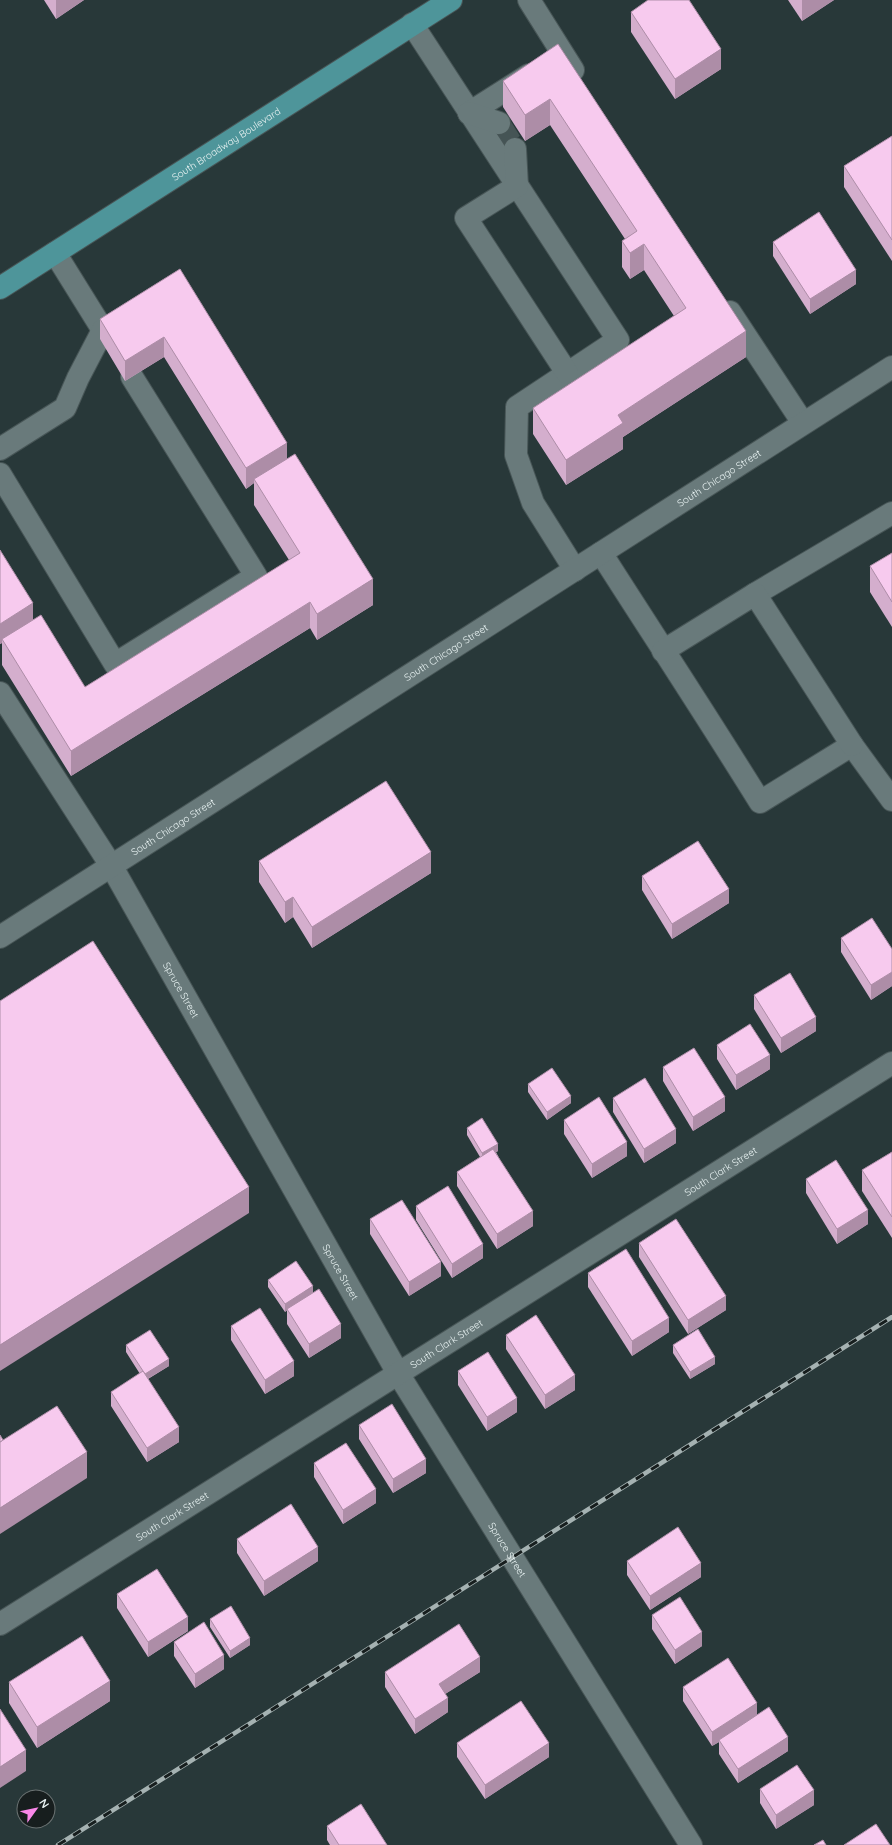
<svg xmlns="http://www.w3.org/2000/svg" width="892" height="1845" font-family="Quicksand,sans-serif">
<rect width="100%" height="100%" fill="#283839"/>
<g fill="none" stroke-linecap="round" stroke-linejoin="round">
<path stroke="#455455" stroke-width="22" stroke-dasharray="22 11" stroke-linecap="butt" d="M499,123L515,149"/>
<defs>
<g id="minor">
<path d="M529,0L573,70"/>
<path d="M412,24L618,340L517,407L516,455L533,503L575,570"/>
<path d="M469,113L529,75"/>
<path d="M469,113L499,123"/>
<path d="M515,149L517,186L466,218L567,373"/>
<path d="M55,253L106,335"/>
<path d="M730,312L803,423"/>
<path d="M0,449L65,408L78,378L103,330"/>
<path d="M0,474L115,664L256,576L132,377"/>
<path d="M601,553C654,636 708,718 760,802L852,745L892,800"/>
<path d="M755,594L892,513"/>
<path d="M663,651L755,594L852,745"/>
<path id="s1" d="M0,693L112,867L399,1375L691,1845"/>
<path id="s2" d="M0,937L892,367"/>
<path id="s3" d="M0,1624L892,1063"/>
</g>
<g id="major">
<path id="s4" d="M0,288L451,0"/>
</g>
</defs>
<use href="#minor" stroke="#485657" stroke-width="24"/>
<use href="#major" stroke="#485657" stroke-width="24"/>
<use href="#minor" stroke="#697a7b" stroke-width="22"/>
<use href="#major" stroke="#4e959a" stroke-width="22"/>
<defs>
<path id="rail" d="M58,1845L892,1317"/>
</defs>
<use href="#rail" stroke="#a5b2b2" stroke-width="4.5"/>
<use href="#rail" stroke="#171e1e" stroke-width="3" stroke-dasharray="9" stroke-linecap="butt"/>
</g>
<g fill="#d4aecd">
<path d="M44,0H84L56,19Z"/>
<path d="M788,0H834L802,21Z"/>
<path d="M631,12L721,69L675,99L631,32Z"/>
<path d="M558,44L746,357L623,437V449L566,485L533,434V408L674,316L644,270L630,279L622,267V241L625,239L550,125L525,141L503,107V81Z"/>
<path d="M892,136V261L844,187V166Z"/>
<path d="M773,242L856,284L810,314L773,256Z"/>
<path d="M180,269L287,459L373,605L317,640L310,628L71,776L2,665V643L0,644V550L33,619L85,687L289,560L254,505V483L246,489L164,357L125,381L100,339V319Z"/>
<path d="M892,553V627L870,592V566Z"/>
<path d="M259,861L431,873L312,948L293,917L285,923L259,882Z"/>
<path d="M642,876L729,903L672,939L642,890Z"/>
<path d="M841,938L892,949V986L871,1000L841,952Z"/>
<path d="M754,995L816,1031L781,1053L754,1009Z"/>
<path d="M717,1045L770,1069L736,1090L717,1059Z"/>
<path d="M663,1067L725,1111L693,1131L663,1081Z"/>
<path d="M528,1084L571,1103L547,1120L528,1092Z"/>
<path d="M613,1098L676,1143L644,1163L613,1112Z"/>
<path d="M564,1120L627,1156L592,1178L564,1134Z"/>
<path d="M467,1128L498,1151L496,1152L533,1226L497,1249L457,1186V1172L480,1157L467,1135Z"/>
<path d="M892,1152V1238L862,1191V1170Z"/>
<path d="M806,1179L868,1224L837,1244L806,1193Z"/>
<path d="M416,1206L483,1258L452,1278L416,1220Z"/>
<path d="M370,1219L441,1276L409,1296L370,1234Z"/>
<path d="M639,1243L726,1310L688,1334L639,1257Z"/>
<path d="M588,1273L669,1332L632,1356L588,1287Z"/>
<path d="M268,1280L313,1293L341,1338L309,1358L287,1324V1310L285,1312L268,1287Z"/>
<path d="M231,1326L294,1376L265,1394L231,1340Z"/>
<path d="M506,1335L575,1390L545,1409L506,1349Z"/>
<path d="M126,1345L169,1366L148,1379L179,1442L147,1462L111,1406V1392L140,1374L126,1352Z"/>
<path d="M673,1345L715,1364L690,1379L673,1353Z"/>
<path d="M458,1371L517,1412L487,1431L458,1385Z"/>
<path d="M359,1425L426,1473L393,1493L359,1439Z"/>
<path d="M314,1463L376,1503L343,1524L314,1477Z"/>
<path d="M237,1539L318,1561L264,1596L237,1553Z"/>
<path d="M627,1561L701,1577L650,1610L627,1575Z"/>
<path d="M117,1594L188,1631L148,1657L117,1608Z"/>
<path d="M652,1615L702,1646L675,1664L652,1629Z"/>
<path d="M210,1619L250,1645L230,1658L210,1627Z"/>
<path d="M174,1642L224,1669L195,1688L174,1656Z"/>
<path d="M385,1672H480L445,1694L448,1712L415,1734L385,1687Z"/>
<path d="M9,1682L110,1701L37,1748L9,1703Z"/>
<path d="M683,1687L757,1715L788,1751L738,1783L719,1754V1742L712,1746L683,1701Z"/>
<path d="M457,1743L549,1757L485,1799L457,1757Z"/>
<path d="M760,1789L814,1805L776,1829L760,1803Z"/>
<path d="M327,1826L387,1845H330L327,1840Z"/>
</g>
<g fill="#ad8da7">
<path d="M56,0H84L56,19Z"/>
<path d="M802,0H834L802,21Z"/>
<path d="M721,49V69L675,99V79Z"/>
<path d="M550,99V125L525,141V115Z"/>
<path d="M644,244V270L630,279V253Z"/>
<path d="M856,270V284L810,314V299Z"/>
<path d="M746,331V357L623,437V449L566,485V460L618,415Z"/>
<path d="M164,337V357L125,381V361Z"/>
<path d="M287,443V463L254,479V483L246,489V468Z"/>
<path d="M373,579V605L317,640V614Z"/>
<path d="M310,602V628L71,776V751Z"/>
<path d="M33,603V624L2,639V643L0,644V624Z"/>
<path d="M431,852V873L312,948V927Z"/>
<path d="M729,889V903L672,939V924Z"/>
<path d="M293,897V917L285,923V902Z"/>
<path d="M892,972V986L871,1000V985Z"/>
<path d="M816,1017V1031L781,1053V1038Z"/>
<path d="M770,1055V1069L736,1090V1075Z"/>
<path d="M571,1096V1103L547,1120V1112Z"/>
<path d="M725,1097V1111L693,1131V1117Z"/>
<path d="M676,1129V1143L644,1163V1149Z"/>
<path d="M627,1142V1156L592,1178V1164Z"/>
<path d="M498,1144V1151L482,1161V1153Z"/>
<path d="M249,1187V1213L0,1371V1345Z"/>
<path d="M868,1210V1224L837,1244V1229Z"/>
<path d="M533,1211V1226L497,1249V1234Z"/>
<path d="M483,1244V1258L452,1278V1264Z"/>
<path d="M441,1262V1276L409,1296V1282Z"/>
<path d="M313,1286V1293L285,1312V1304Z"/>
<path d="M726,1296V1310L688,1334V1320Z"/>
<path d="M669,1318V1332L632,1356V1341Z"/>
<path d="M341,1324V1338L309,1358V1344Z"/>
<path d="M715,1357V1364L690,1379V1372Z"/>
<path d="M169,1359V1366L144,1381V1374Z"/>
<path d="M294,1361V1376L265,1394V1380Z"/>
<path d="M575,1375V1390L545,1409V1395Z"/>
<path d="M517,1398V1412L487,1431V1417Z"/>
<path d="M179,1427V1442L147,1462V1448Z"/>
<path d="M87,1452V1478L0,1534V1508Z"/>
<path d="M426,1459V1473L393,1493V1479Z"/>
<path d="M376,1489V1503L343,1524V1510Z"/>
<path d="M318,1547V1561L264,1596V1581Z"/>
<path d="M701,1563V1577L650,1610V1596Z"/>
<path d="M188,1617V1631L148,1657V1642Z"/>
<path d="M702,1632V1646L675,1664V1650Z"/>
<path d="M250,1638V1645L230,1658V1651Z"/>
<path d="M224,1655V1669L195,1688V1674Z"/>
<path d="M480,1657V1672L439,1698V1684Z"/>
<path d="M110,1681V1701L37,1748V1727Z"/>
<path d="M448,1698V1712L415,1734V1719Z"/>
<path d="M757,1703V1717L719,1740V1742L712,1746V1732Z"/>
<path d="M788,1737V1751L738,1783V1769Z"/>
<path d="M549,1743V1757L485,1799V1785Z"/>
<path d="M26,1750V1771L0,1788V1767Z"/>
<path d="M814,1790V1805L776,1829V1815Z"/>
</g>
<g fill="#f7caee" stroke="#ad8da7">
<path d="M648,0H689L721,49L675,79L631,12Z"/>
<path d="M558,44L746,331L618,415L623,423L566,460L533,408L686,308L644,244L630,253L622,241L637,231L550,99L525,115L503,81Z"/>
<path d="M892,136V240L844,166Z"/>
<path d="M819,212L856,270L810,299L773,242Z"/>
<path d="M180,269L287,443L246,468L164,337L125,361L100,319Z"/>
<path d="M295,454L373,579L317,614L310,602L71,751L2,639L41,615L85,687L300,553L254,479Z"/>
<path d="M0,550L33,603L0,624Z"/>
<path d="M892,553V602L870,566Z"/>
<path d="M386,781L431,852L312,927L293,897L285,902L259,861Z"/>
<path d="M698,841L729,889L672,924L642,876Z"/>
<path d="M872,918L892,949V972L871,985L841,938Z"/>
<path d="M93,941L249,1187L0,1345V1001Z"/>
<path d="M790,973L816,1017L781,1038L754,995Z"/>
<path d="M750,1024L770,1055L736,1075L717,1045Z"/>
<path d="M694,1048L725,1097L693,1117L663,1067Z"/>
<path d="M552,1068L571,1096L547,1112L528,1084Z"/>
<path d="M645,1078L676,1129L644,1149L613,1098Z"/>
<path d="M599,1097L627,1142L592,1164L564,1120Z"/>
<path d="M482,1118L498,1144L482,1153L467,1128Z"/>
<path d="M493,1149L533,1211L497,1234L457,1172Z"/>
<path d="M892,1152V1217L862,1170Z"/>
<path d="M836,1160L868,1210L837,1229L806,1179Z"/>
<path d="M448,1186L483,1244L452,1264L416,1206Z"/>
<path d="M402,1200L441,1262L409,1282L370,1219Z"/>
<path d="M676,1219L726,1296L688,1320L639,1243Z"/>
<path d="M626,1249L669,1318L632,1341L588,1273Z"/>
<path d="M296,1261L313,1286L285,1304L268,1280Z"/>
<path d="M319,1289L341,1324L309,1344L287,1309Z"/>
<path d="M260,1308L294,1361L265,1380L231,1326Z"/>
<path d="M536,1315L575,1375L545,1395L506,1335Z"/>
<path d="M698,1329L715,1357L690,1372L673,1345Z"/>
<path d="M150,1330L169,1359L145,1374L126,1345Z"/>
<path d="M488,1352L517,1398L487,1417L458,1371Z"/>
<path d="M143,1371L179,1427L147,1448L111,1392Z"/>
<path d="M392,1404L426,1459L393,1479L359,1425Z"/>
<path d="M57,1406L87,1452L0,1508V1442Z"/>
<path d="M0,1435L3,1440L0,1442Z"/>
<path d="M346,1443L376,1489L343,1510L314,1463Z"/>
<path d="M291,1504L318,1547L264,1581L237,1539Z"/>
<path d="M678,1527L701,1563L650,1596L627,1561Z"/>
<path d="M157,1569L188,1617L148,1642L117,1594Z"/>
<path d="M680,1597L702,1632L675,1650L652,1615Z"/>
<path d="M231,1606L250,1638L230,1651L210,1619Z"/>
<path d="M204,1622L224,1655L195,1674L174,1642Z"/>
<path d="M459,1624L480,1657L439,1684L448,1698L415,1719L385,1672Z"/>
<path d="M82,1636L110,1681L37,1727L9,1682Z"/>
<path d="M728,1658L757,1703L712,1732L683,1687Z"/>
<path d="M521,1701L549,1743L485,1785L457,1743Z"/>
<path d="M769,1707L788,1737L738,1769L719,1740Z"/>
<path d="M0,1709L26,1750L0,1767Z"/>
<path d="M797,1765L814,1790L776,1815L760,1789Z"/>
<path d="M361,1804L387,1845H339L327,1826Z"/>
<path d="M876,1824L890,1845H844Z"/>
<path d="M823,1840L826,1845H814Z"/>
</g>
<g text-anchor="middle" stroke-width="4" stroke-linejoin="round" paint-order="stroke">
<g font-size="10" fill="#e8f2f2" stroke="#171e1e">
<text dy="4" stroke="none"><textPath href="#s4" startOffset="268">South Broadway Boulevard</textPath></text>
<text dy="4" stroke="none"><textPath href="#s2" startOffset="853">South Chicago Street</textPath></text>
<text dy="4" stroke="none"><textPath href="#s2" startOffset="529">South Chicago Street</textPath></text>
<text dy="4" stroke="none"><textPath href="#s2" startOffset="205">South Chicago Street</textPath></text>
<text dy="4" stroke="none"><textPath href="#s1" startOffset="348">Spruce Street</textPath></text>
<text dy="4" stroke="none"><textPath href="#s3" startOffset="851">South Clark Street</textPath></text>
<text dy="4" stroke="none"><textPath href="#s1" startOffset="672">Spruce Street</textPath></text>
<text dy="4" stroke="none"><textPath href="#s3" startOffset="527">South Clark Street</textPath></text>
<text dy="4" stroke="none"><textPath href="#s3" startOffset="203">South Clark Street</textPath></text>
<text dy="4" stroke="none"><textPath href="#s1" startOffset="996">Spruce Street</textPath></text>
</g>
</g>
<g transform="translate(36 1809) rotate(57)"><circle r="19" fill="#171e1e" stroke="#6b7373"/>
<path d="M0-3L7 15L0 10L-7 15Z" fill="#f987e8"/>
<text y="-6" font-size="11" font-weight="bold" text-anchor="middle" fill="#e8f2f2">N</text>
</g>
</svg>
